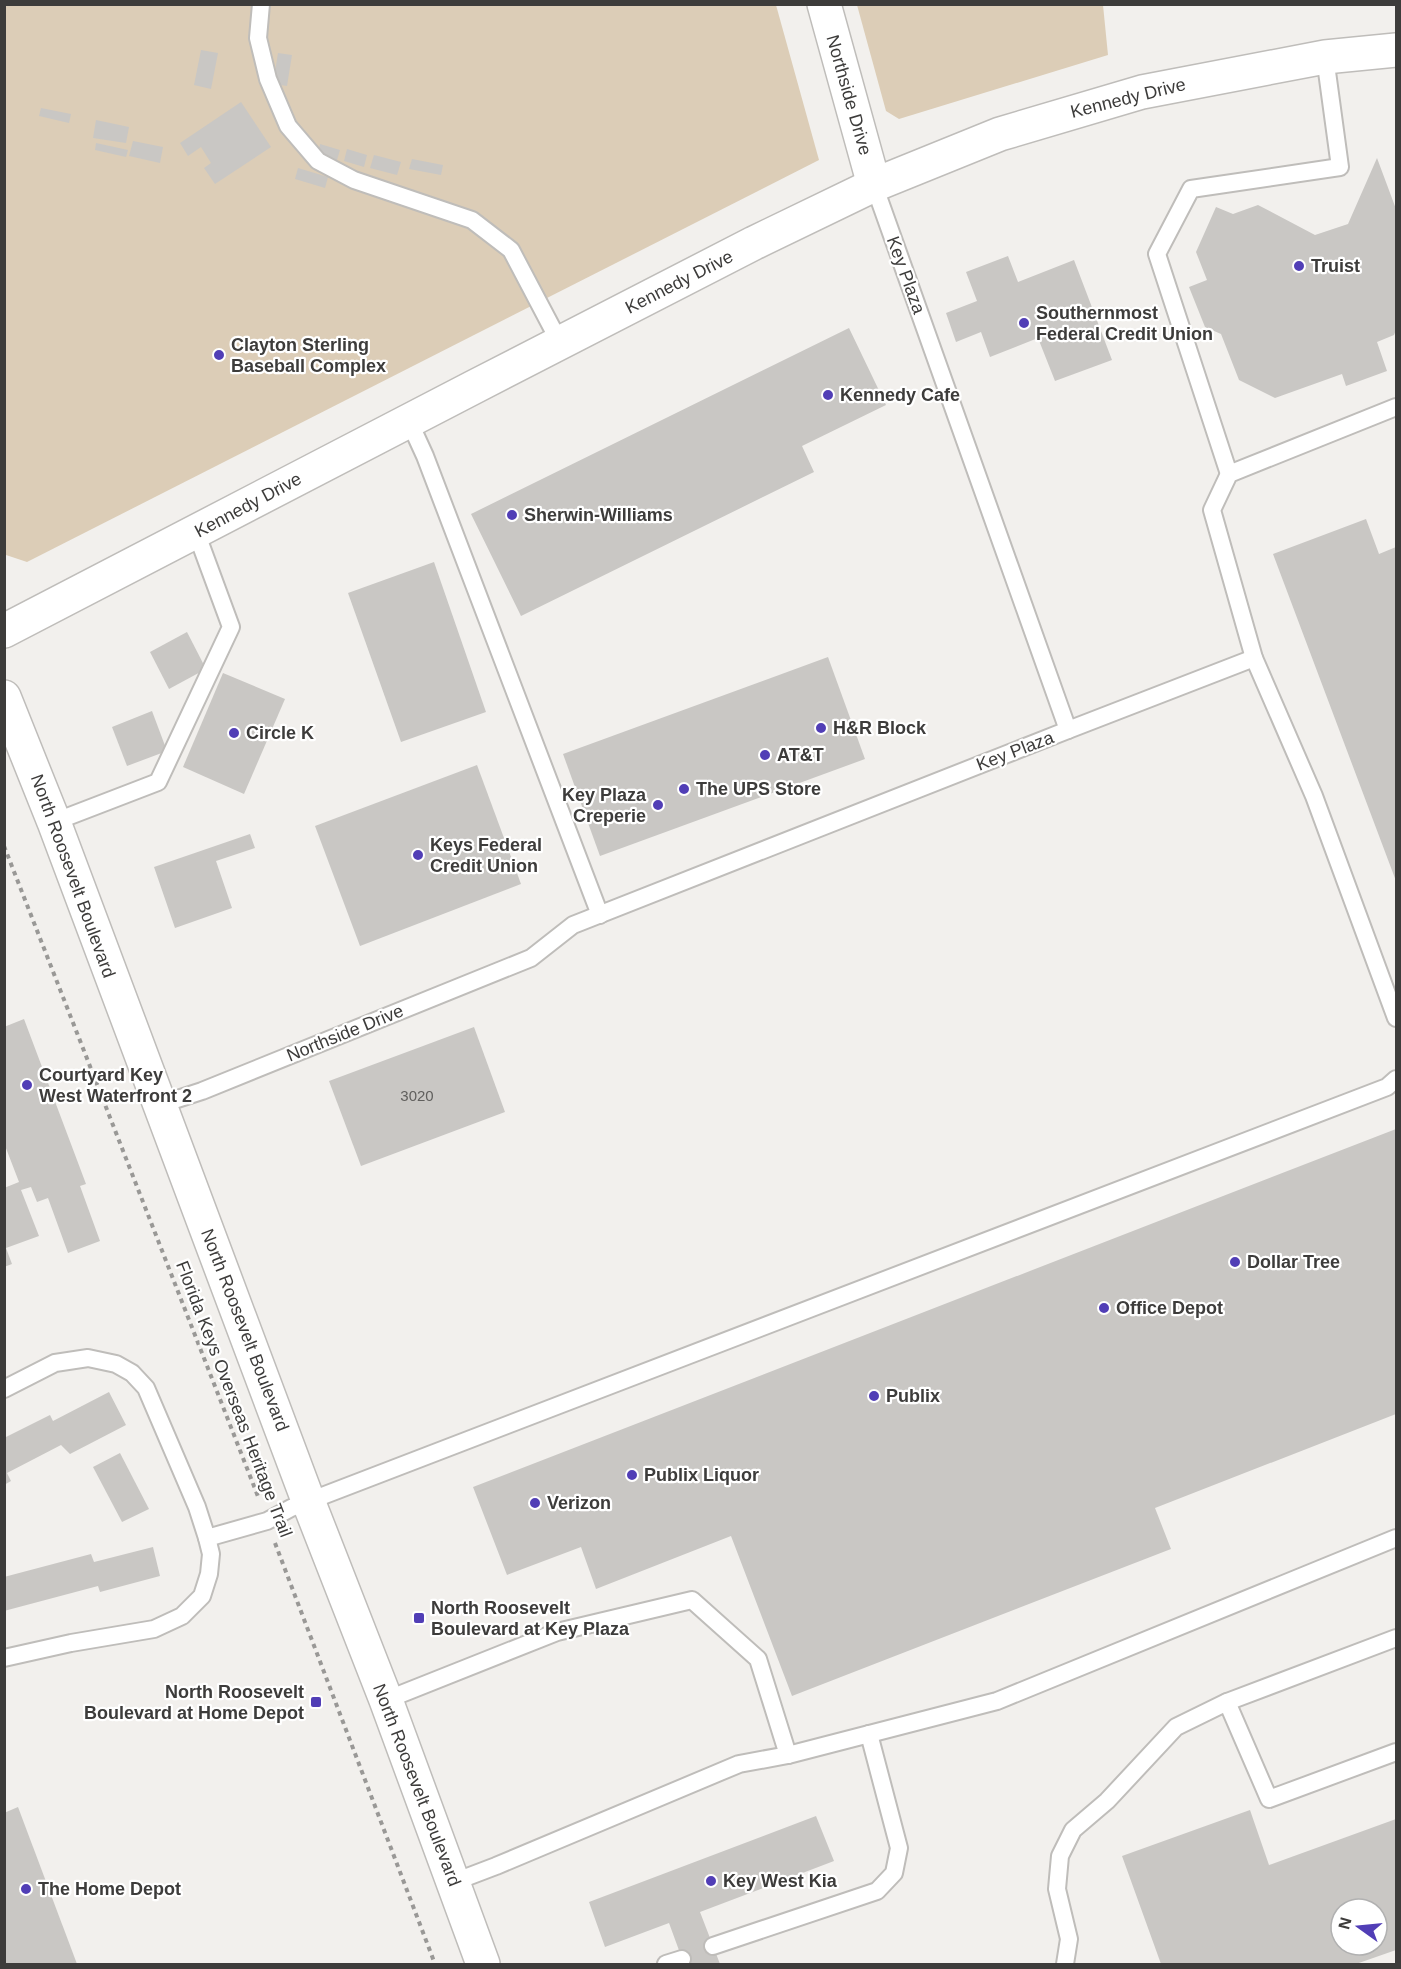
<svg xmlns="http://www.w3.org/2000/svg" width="1401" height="1969" font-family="Arial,sans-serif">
<rect width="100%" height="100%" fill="#f2f0ed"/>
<g fill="#dccdb7">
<path d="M4,5H776L819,160L27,562L6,555L4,551Z"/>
<path d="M857,5H1103L1108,55L899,119L886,111Z"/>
</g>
<g fill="#c9c7c4" fill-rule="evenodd">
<path d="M201,50L218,53L211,89L194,85Z"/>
<path d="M278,53L292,55L287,86L273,84Z"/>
<path d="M241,102L271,147L215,184L204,168L211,163L201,147L188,156L180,143Z"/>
<path d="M41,108L71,114L69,123L39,116Z"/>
<path d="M96,120L129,127L126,143L93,138Z"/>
<path d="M133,141L163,147L160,163L129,156Z"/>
<path d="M96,143L128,150L126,157L95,150Z"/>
<path d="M320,144L340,150L337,160L318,155Z"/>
<path d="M347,149L367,155L364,167L344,161Z"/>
<path d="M374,155L401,162L397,175L370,168Z"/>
<path d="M1377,158L1396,209V330L1394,335L1377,342L1387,371L1346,386L1342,374L1275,398L1239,380L1221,334L1205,327L1189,287L1207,280L1196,252L1216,207L1233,214L1258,205L1315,235L1348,224Z"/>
<path d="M412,159L443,165L441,175L409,169Z"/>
<path d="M298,168L328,177L325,188L295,179Z"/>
<path d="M1008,256L1018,282L1074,260L1112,360L1055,381L1038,338L990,357L981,332L956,342L946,313L977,301L966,272Z"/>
<path d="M849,328L886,405L802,446L814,472L521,616L471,514Z"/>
<path d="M1366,519L1379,554L1396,547V881L1273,554Z"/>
<path d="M434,562L486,712L401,742L348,593Z"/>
<path d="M187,632L206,669L169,689L150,652Z"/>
<path d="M828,657L865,759L600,856L563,754Z"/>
<path d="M223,673L285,699L244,794L183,767Z"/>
<path d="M152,711L167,751L127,766L112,727Z"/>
<path d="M477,765L521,884L360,946L315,826Z"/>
<path d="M250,834L255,848L216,861L232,908L175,928L154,867Z"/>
<path d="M24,1019L86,1184L80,1186L100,1241L68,1253L48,1198L37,1202L31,1187L21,1190L39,1236L6,1248L12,1264L4,1267V1188L19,1182L4,1143V1027Z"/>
<path d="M474,1027L505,1112L361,1166L329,1081Z"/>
<path d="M1396,1129V1414L1155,1508L1171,1549L792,1696L731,1536L596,1589L581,1547L507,1575L473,1487Z"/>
<path d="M109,1392L126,1425L70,1454L61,1445L7,1473L11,1481L4,1485V1438L50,1415L53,1421Z"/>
<path d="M120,1453L149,1509L122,1522L93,1467Z"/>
<path d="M153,1547L160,1576L100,1592L98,1586L4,1611V1577L91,1554L94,1562Z"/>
<path d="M18,1807L77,1964H4V1813Z"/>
<path d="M1250,1810L1269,1865L1396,1819V1950L1356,1964H1161L1122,1856ZM1341,1909H1377V1945H1341Z"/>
<path d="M816,1816L834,1861L700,1912L720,1964H684L669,1923L605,1947L589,1902Z"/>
</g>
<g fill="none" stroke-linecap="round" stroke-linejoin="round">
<defs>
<g id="service">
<path d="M261,4L258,38L268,79L288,126L318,161L354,180L472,220L511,250L560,343"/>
<path d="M1396,407L1229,474L1212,510L1254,658L1314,796L1396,1018"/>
<path d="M409,421L425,456L600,915"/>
<path d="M1229,474L1157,254L1191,189L1340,167L1325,57"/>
<path d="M1068,730L1254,658"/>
<path d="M54,822L158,782L231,627L196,532"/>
<path d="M159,1105L202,1091L531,958L573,925L1068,730L874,185"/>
<path d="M4,1389L55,1363L88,1358L116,1364L132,1373L146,1388L197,1507L207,1538L211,1554L209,1574L202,1596L182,1616L154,1629L71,1643L4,1658"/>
<path d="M207,1538L267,1521L291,1508L1387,1087L1396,1079"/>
<path d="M386,1700L557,1632L692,1600L758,1659L788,1755"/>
<path d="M1227,1702L1269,1799L1396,1752"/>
<path d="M454,1882L496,1866L739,1764L788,1755L997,1701L1396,1538"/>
<path d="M713,1946L877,1891L894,1873L899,1848L869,1734"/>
<path d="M666,1964L682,1959"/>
<path d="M1065,1964L1069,1939L1057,1889L1060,1856L1073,1830L1107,1801L1176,1727L1227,1702L1396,1638"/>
</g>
<path id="tertiary" d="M824,4L874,185"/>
<path id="secondary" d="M4,631L474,387L754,243L874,185L1000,134L1142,92L1325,57L1396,50"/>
<path id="primary" d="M4,697L54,822L309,1503L386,1700L483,1964"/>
</defs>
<use href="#service" stroke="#bfbdba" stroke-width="20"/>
<use href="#tertiary" stroke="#bfbdba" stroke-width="36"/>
<use href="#secondary" stroke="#bfbdba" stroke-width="36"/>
<use href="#primary" stroke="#bfbdba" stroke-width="36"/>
<g stroke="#999896" stroke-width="4" stroke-dasharray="4.5 4.5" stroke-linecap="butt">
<path d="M4,846L259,1499"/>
<path d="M275,1543L435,1964"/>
</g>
<use href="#service" stroke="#fff" stroke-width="16"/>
<use href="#tertiary" stroke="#fff" stroke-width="33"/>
<use href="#secondary" stroke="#fff" stroke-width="33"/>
<use href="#primary" stroke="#fff" stroke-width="33"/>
</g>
<g fill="#513eb6" stroke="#fff" stroke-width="2">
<circle cx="1299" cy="266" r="6"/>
<circle cx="1024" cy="323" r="6"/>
<circle cx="219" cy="355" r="6"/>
<circle cx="828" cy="395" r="6"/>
<circle cx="512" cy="515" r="6"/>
<circle cx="821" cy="728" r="6"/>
<circle cx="234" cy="733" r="6"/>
<circle cx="765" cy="755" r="6"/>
<circle cx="684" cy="789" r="6"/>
<circle cx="658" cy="805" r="6"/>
<circle cx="418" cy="855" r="6"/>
<circle cx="27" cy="1085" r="6"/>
<circle cx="1235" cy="1262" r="6"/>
<circle cx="1104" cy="1308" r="6"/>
<circle cx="874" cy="1396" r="6"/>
<circle cx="632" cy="1475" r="6"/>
<circle cx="535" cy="1503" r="6"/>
<rect x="413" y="1612" width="12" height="12" rx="3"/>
<rect x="310" y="1696" width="12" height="12" rx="3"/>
<circle cx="711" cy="1881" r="6"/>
<circle cx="26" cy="1889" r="6"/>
</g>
<g text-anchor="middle" stroke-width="4.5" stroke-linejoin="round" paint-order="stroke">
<g font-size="15" fill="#605f5d">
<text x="417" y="1101">3020</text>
</g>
<g font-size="18" fill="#3d3c3b" stroke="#fff">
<text transform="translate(849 95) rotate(74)" y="6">Northside Drive</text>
<text transform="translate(1128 98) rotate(-14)" y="6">Kennedy Drive</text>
<text transform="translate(906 275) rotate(70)" y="6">Key Plaza</text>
<text transform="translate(679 282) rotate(-27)" y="6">Kennedy Drive</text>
<text transform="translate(248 505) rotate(-28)" y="6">Kennedy Drive</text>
<text transform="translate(1015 751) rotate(-21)" y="6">Key Plaza</text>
<text transform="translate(73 876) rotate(70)" y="6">North Roosevelt Boulevard</text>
<text transform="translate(345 1033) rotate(-22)" y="6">Northside Drive</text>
<text transform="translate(245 1330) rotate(69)" y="6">North Roosevelt Boulevard</text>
<text transform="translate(234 1399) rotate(69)" y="6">Florida Keys Overseas Heritage Trail</text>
<text transform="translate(417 1785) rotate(69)" y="6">North Roosevelt Boulevard</text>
</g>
<g font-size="18" font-weight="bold" fill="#3d3c3b" stroke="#fff" text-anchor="start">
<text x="1311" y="272">Truist</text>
<text x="1036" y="319">Southernmost<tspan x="1036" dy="21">Federal Credit Union</tspan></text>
<text x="231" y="351">Clayton Sterling<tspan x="231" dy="21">Baseball Complex</tspan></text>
<text x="840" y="401">Kennedy Cafe</text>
<text x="524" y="521">Sherwin-Williams</text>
<text x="833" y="734">H&amp;R Block</text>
<text x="246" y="739">Circle K</text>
<text x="777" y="761">AT&amp;T</text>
<text x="696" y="795">The UPS Store</text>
<text x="646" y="801" text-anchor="end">Key Plaza<tspan x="646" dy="21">Creperie</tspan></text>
<text x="430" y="851">Keys Federal<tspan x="430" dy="21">Credit Union</tspan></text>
<text x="39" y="1081">Courtyard Key<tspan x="39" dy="21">West Waterfront 2</tspan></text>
<text x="1247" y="1268">Dollar Tree</text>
<text x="1116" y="1314">Office Depot</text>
<text x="886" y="1402">Publix</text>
<text x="644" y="1481">Publix Liquor</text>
<text x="547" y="1509">Verizon</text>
<text x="431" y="1614">North Roosevelt<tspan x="431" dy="21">Boulevard at Key Plaza</tspan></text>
<text x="304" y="1698" text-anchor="end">North Roosevelt<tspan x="304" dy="21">Boulevard at Home Depot</tspan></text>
<text x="723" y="1887">Key West Kia</text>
<text x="38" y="1895">The Home Depot</text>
</g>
</g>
<rect width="1401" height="1969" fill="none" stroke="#3d3c3b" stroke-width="12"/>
<g transform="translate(1359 1927) rotate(285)"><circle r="28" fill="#ffffff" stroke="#b1b1b1" stroke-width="1.5"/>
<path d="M0-4.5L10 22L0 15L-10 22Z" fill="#513eb6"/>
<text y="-9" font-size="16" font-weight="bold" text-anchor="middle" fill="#3d3c3b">N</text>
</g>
</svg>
